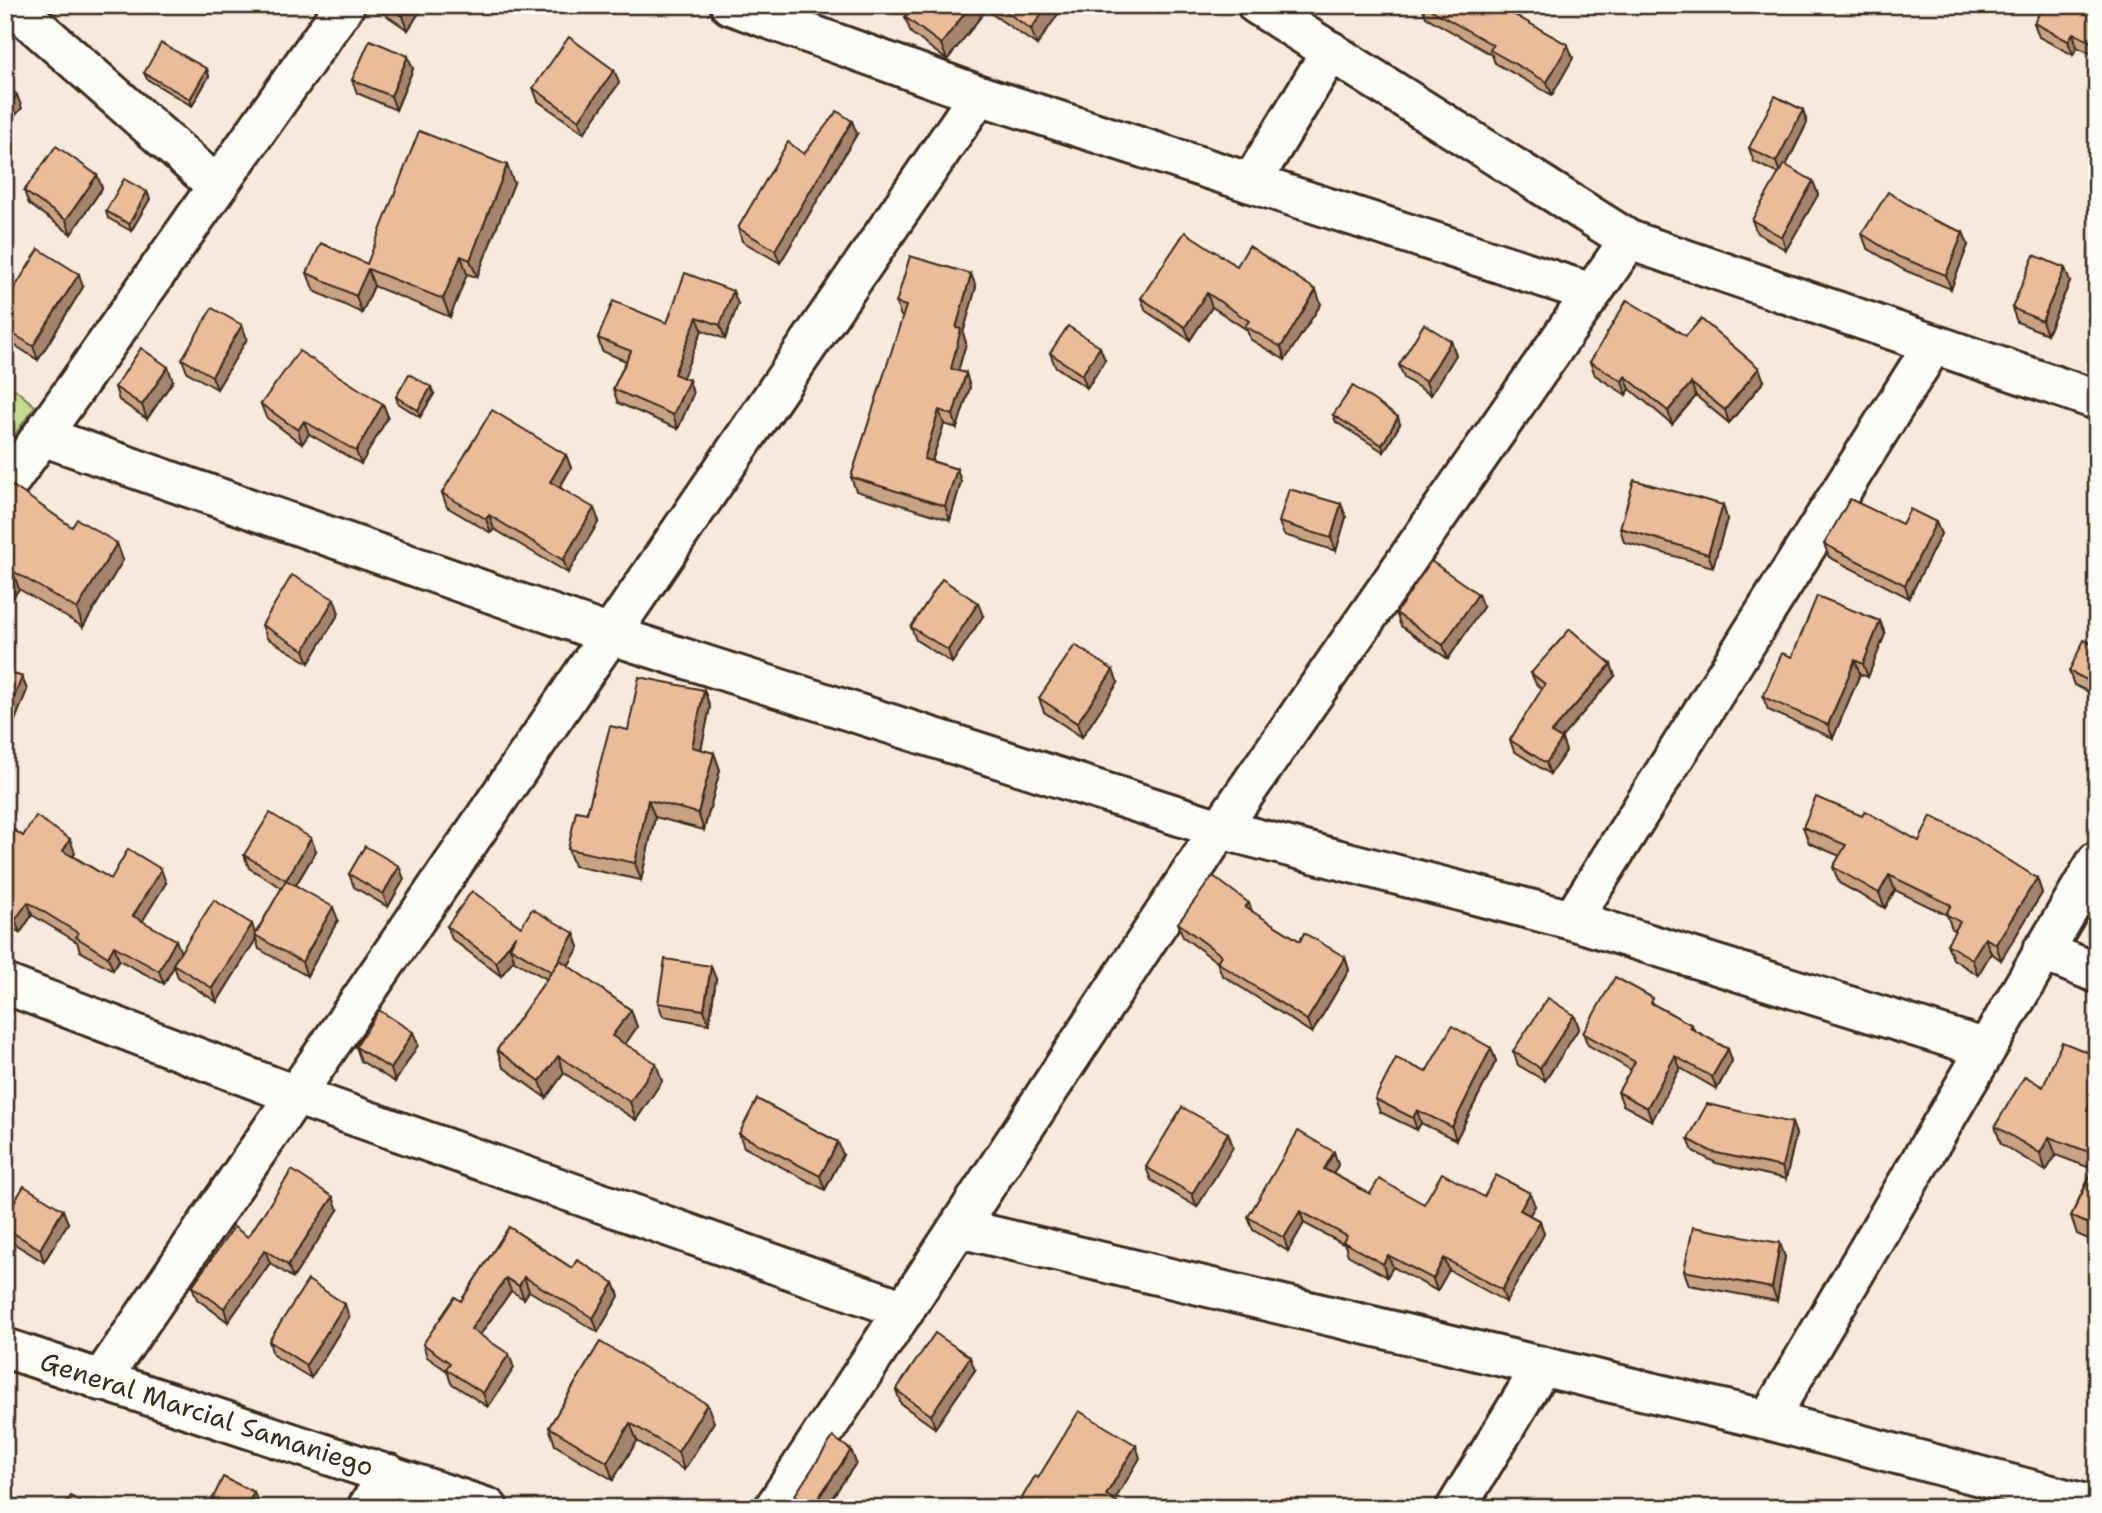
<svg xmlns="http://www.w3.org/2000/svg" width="2102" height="1513" font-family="'Shantell Sans',sans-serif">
<rect width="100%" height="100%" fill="#f7e9db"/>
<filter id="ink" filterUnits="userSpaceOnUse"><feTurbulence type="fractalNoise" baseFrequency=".0143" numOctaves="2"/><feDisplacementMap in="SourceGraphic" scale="14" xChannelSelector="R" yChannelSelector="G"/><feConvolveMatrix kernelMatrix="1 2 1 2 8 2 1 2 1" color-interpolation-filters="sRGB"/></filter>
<g filter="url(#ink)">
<path fill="#c4db91" stroke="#808258" stroke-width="2" d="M5,381L35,406L5,448Z"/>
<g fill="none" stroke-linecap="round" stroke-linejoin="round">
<defs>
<g id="street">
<path d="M12,5L217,186"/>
<path d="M730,5L979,95L1592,293"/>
<path d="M1257,5L1629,240L2097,400"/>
<path d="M1251,183L1331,51"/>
<path d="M42,436L608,634L1220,829L1572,920L1984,1048"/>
<path d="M5,488L345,5"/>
<path d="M1572,920L1933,345"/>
<path d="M2042,951L2097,973"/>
<path d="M5,984L295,1095L905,1310"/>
<path d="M959,1228L1768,1420L2097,1507"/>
<path d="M100,1381L979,95"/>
<path d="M1768,1420L2097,861"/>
<path d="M367,1508L389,1474"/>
<path d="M774,1508L1220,829L1629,240"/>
<path d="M1456,1508L1541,1368"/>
</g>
<path id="primary" d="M5,1348L488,1508"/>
</defs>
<use href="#street" stroke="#3b2a1e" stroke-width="44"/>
<use href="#primary" stroke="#3b2a1e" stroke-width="44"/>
<use href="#street" stroke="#fdfcf7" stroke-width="38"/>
<use href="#primary" stroke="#fdfcf7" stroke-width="38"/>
</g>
<g fill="#c9a284" stroke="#3b2a1e" stroke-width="2">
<path d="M371,5H424L408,30Z"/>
<path d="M914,5H1064L1037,45L986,10L947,60L911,33L905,17Z"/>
<path d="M1421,5H1512L1516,16L1573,58L1552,95L1495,63L1492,55L1426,17Z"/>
<path d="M2097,7V56L2077,47L2073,55L2039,37L2034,23Z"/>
<path d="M207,69L209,76L192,106L147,79L144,73Z"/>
<path d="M413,69L396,110L357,93L352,80Z"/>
<path d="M614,70L619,83L584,133L538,101L533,88Z"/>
<path d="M1803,110L1807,123L1786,166L1813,181L1818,195L1786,250L1757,233L1752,220L1779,174L1754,162L1749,148Z"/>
<path d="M857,134L780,263L742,241L738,228L804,154Z"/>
<path d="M97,175L102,188L71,234L29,204L24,191Z"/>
<path d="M514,183L477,277L467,274L450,317L374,286L362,313L314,291L307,273L367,264Z"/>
<path d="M147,192L150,199L131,231L108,218L106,211Z"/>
<path d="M1933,220L1963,232L1968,245L1951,289L1904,270L1867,248L1862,234Z"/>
<path d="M1237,266L1321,304L1285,360L1250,339L1247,330L1212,307L1190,340L1146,311L1141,298Z"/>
<path d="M971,274L976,287L963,333L966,343L958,371L970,387L957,428L944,424L932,461L957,469L961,482L950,520L856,491L851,477L903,317L901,316L896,303Z"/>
<path d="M2070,282L2047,334L2017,322L2012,308Z"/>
<path d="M83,287L38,360L5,339V303Z"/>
<path d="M738,304L725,339L702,330L682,378L689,380L693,394L678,429L618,403L613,389L626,361L602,351L598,338L667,323Z"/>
<path d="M247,339L217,389L187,372L182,359Z"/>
<path d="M1451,341L1456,355L1431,395L1404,378L1399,365Z"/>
<path d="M1050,353L1105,360L1087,388L1055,366Z"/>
<path d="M1590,362L1764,381L1729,423L1696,396L1672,424L1630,389L1626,395L1595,375Z"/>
<path d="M173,381L147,419L119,400L115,387Z"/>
<path d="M434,394L420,417L398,403L396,397Z"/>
<path d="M261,404H383L388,417L361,464L309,434L302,444L266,417Z"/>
<path d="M1333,415L1400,424L1384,452L1336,422Z"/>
<path d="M566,455L571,468L560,487L599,521L568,573L494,529L491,533L447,507L442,493Z"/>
<path d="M5,490L72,527L123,560L83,627L19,589L5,608Z"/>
<path d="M1341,504L1346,517L1336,551L1284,535L1279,522Z"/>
<path d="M1723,505L1727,519L1713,567L1624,542L1620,528Z"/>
<path d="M1902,524L1941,534L1909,598L1829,557L1824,544Z"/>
<path d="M1483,607L1448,659L1401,626L1396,613Z"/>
<path d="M339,613L309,663L267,638L262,625Z"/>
<path d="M983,616L952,663L916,640L911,627Z"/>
<path d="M1880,621L1885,634L1868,677L1860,674L1833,738L1768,710L1763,697L1792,657Z"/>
<path d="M2097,646V696L2074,685L2069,671Z"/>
<path d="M5,670L22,677L27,690L14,723L5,719Z"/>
<path d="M1531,673L1615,676L1561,738L1566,751L1550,774L1514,751L1510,740L1542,690L1536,684Z"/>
<path d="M1118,683L1082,737L1044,712L1039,698Z"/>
<path d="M704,690L710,707L701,750L714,753L720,770L704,830L655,817L641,880L574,866L568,849L628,730Z"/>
<path d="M5,824L23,836L75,853L73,856L111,879L166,883L142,921L181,952L255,934L282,888L249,868L244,855L316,851L296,885L338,920L307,976L259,949L256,939L217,1002L178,977L174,966L164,984L119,960L113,970L80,951L77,942L32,915L20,933L5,923Z"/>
<path d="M1803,827L1919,841L2037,878L2042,893L2001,960L1991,953L1978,975L1953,959L1947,944L1955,931L1952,929L1947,915L1895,890L1885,908L1839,883L1833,867L1840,856L1809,843Z"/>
<path d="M349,874L404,879L388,907L354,887Z"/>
<path d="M1252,912L1300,941L1345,957L1349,970L1312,1033L1222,975L1217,962L1183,937L1178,923Z"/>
<path d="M447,926L521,927L574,933L579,947L568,966L631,1010L637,1027L625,1044L662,1081L636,1120L564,1073L546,1098L503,1067L497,1050L547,979L514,961V959L501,976L452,939Z"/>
<path d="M716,979L709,1024L663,1016L658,1003Z"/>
<path d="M1656,1006L1692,1025L1694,1030L1728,1049L1732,1061L1717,1089L1680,1068L1652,1121L1623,1105L1618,1092L1631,1070L1588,1045L1583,1033Z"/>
<path d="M1574,1015L1579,1028L1545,1081L1518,1065L1513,1051Z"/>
<path d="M413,1032L418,1045L395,1082L361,1061L356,1047Z"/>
<path d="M1491,1048L1496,1061L1456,1140L1421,1123L1417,1130L1380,1112L1375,1099L1426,1072Z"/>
<path d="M2097,1056V1243L2077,1234L2071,1216L2093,1169L2056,1155L2046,1171L2001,1144L1995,1126L2043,1087Z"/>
<path d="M1792,1123L1796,1134L1786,1179L1716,1163L1693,1151L1688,1139Z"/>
<path d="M1228,1133L1233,1147L1197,1207L1151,1180L1146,1167Z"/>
<path d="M739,1134L843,1155L825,1190L744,1147Z"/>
<path d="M1334,1152L1338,1165L1333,1174L1370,1194L1424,1204L1484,1197L1535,1206L1529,1216L1540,1221L1544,1234L1506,1302L1449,1270L1437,1291L1393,1267L1387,1277L1348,1255L1345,1245L1304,1223L1288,1251L1253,1230L1248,1217Z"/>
<path d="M338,1210L293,1278L270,1263L228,1322L197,1299L192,1286L248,1237Z"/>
<path d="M5,1217L68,1223L44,1262L5,1238Z"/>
<path d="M509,1227L572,1268L614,1283L619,1296L598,1332L529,1291L524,1299L511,1291L480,1335L514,1368L488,1407L451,1383L447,1371L427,1357L423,1344L461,1301Z"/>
<path d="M1785,1257L1777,1301L1689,1285L1684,1271Z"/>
<path d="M349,1317L311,1378L273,1355L269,1341Z"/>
<path d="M600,1342L714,1422L684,1470L637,1441L613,1480L555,1445L549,1427Z"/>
<path d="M975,1370L935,1428L901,1404L896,1390Z"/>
<path d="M851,1450L856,1463L825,1508H800L795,1495Z"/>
</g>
<g fill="#a4846c" stroke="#3b2a1e" stroke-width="2">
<path d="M410,5H424L408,30L403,16Z"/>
<path d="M971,5H984L986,10L947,60L941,44Z"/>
<path d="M1048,5H1064L1037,45L1031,29Z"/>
<path d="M1511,5H1512L1517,18L1508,11Z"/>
<path d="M2073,33L2077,47L2073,55L2068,41Z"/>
<path d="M1568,45L1573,58L1552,95L1547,82Z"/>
<path d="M408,56L413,69L396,110L391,96Z"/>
<path d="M207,69L209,76L192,106L190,99Z"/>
<path d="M614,70L619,83L584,133L579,120Z"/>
<path d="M17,95L22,108L5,127V108Z"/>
<path d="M1803,110L1807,123L1781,175L1776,162Z"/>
<path d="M852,121L857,134L780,263L775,250Z"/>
<path d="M507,165L514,183L477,277L470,260Z"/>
<path d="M97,175L102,188L71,234L66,220Z"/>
<path d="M1813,181L1818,195L1786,250L1782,237Z"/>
<path d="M147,192L150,199L131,231L129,224Z"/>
<path d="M1963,232L1968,245L1951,289L1946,275Z"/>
<path d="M461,256L467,274L450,317L443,299Z"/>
<path d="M2065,268L2070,282L2047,334L2042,321Z"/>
<path d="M368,269L374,286L362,313L356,296Z"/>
<path d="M79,274L83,287L38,360L33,346Z"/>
<path d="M971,274L976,287L963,333L966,343L955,382L951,369L956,328Z"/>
<path d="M1316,290L1321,304L1285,360L1281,347Z"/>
<path d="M733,291L738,304L725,339L720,325Z"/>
<path d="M1207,293L1212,307L1190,340L1185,327Z"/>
<path d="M697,317L702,330L679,387L674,374Z"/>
<path d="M242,325L247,339L217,389L212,376Z"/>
<path d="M1451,341L1456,355L1431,395L1426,382Z"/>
<path d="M1100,347L1105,360L1087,388L1082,375Z"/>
<path d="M168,367L173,381L147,419L142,405Z"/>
<path d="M1759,368L1764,381L1729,423L1725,410Z"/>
<path d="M966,373L970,387L957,428L953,415Z"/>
<path d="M1625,376L1630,389L1626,395L1622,381Z"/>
<path d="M689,380L693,394L678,429L673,415Z"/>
<path d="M1691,383L1696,396L1672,424L1668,411Z"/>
<path d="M431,387L434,394L420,417L418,410Z"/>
<path d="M383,404L388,417L361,464L356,451Z"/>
<path d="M939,410L944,424L928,472L924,459Z"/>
<path d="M1398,417L1400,424L1384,452L1382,445Z"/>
<path d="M304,421L309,434L302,444L298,430Z"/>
<path d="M566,455L571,468L555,495L550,482Z"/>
<path d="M957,469L961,482L950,520L945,506Z"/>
<path d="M1341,504L1346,517L1336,551L1331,538Z"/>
<path d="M1723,505L1727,519L1713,567L1708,554Z"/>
<path d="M594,508L599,521L568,573L563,560Z"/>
<path d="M489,515L494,529L491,533L486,519Z"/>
<path d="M1936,522L1941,534L1909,598L1905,585Z"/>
<path d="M117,543L123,560L83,627L77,609Z"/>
<path d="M13,571L19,589L5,608V582Z"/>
<path d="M1478,594L1483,607L1448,659L1443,645Z"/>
<path d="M334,599L339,613L309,663L304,650Z"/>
<path d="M978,603L983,616L952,663L948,650Z"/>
<path d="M1880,621L1885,634L1868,677L1863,664Z"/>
<path d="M1855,660L1860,674L1833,738L1828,725Z"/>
<path d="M1611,664L1615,676L1556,744L1551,733Z"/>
<path d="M1113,670L1118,683L1082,737L1077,723Z"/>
<path d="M22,677L27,690L14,723L9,710Z"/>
<path d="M704,690L710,707L698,764L692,747Z"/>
<path d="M1562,739L1566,751L1550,774L1546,763Z"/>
<path d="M714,753L720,770L704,830L698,813Z"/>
<path d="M648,800L655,817L641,880L635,863Z"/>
<path d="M311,838L316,851L291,893L286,880Z"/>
<path d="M70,839L75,853L68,864L63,851Z"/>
<path d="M399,866L404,879L388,907L383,894Z"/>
<path d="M161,869L166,883L137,930L133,916Z"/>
<path d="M1889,875L1895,890L1885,908L1879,893Z"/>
<path d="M2037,878L2042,893L2001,960L1996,944Z"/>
<path d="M28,902L32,915L20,933L15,920Z"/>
<path d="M1249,903L1254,916L1245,907Z"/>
<path d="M333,907L338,920L307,976L302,962Z"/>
<path d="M252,924L256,936L255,935L256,939L217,1002L212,988Z"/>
<path d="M574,933L579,947L557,985L552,972Z"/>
<path d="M516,935L510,947L514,959L501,976L496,962Z"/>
<path d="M1985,938L1991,953L1978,975L1972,959Z"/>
<path d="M176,940L181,953L173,964L174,966L164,984L159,971Z"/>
<path d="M114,946L119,960L113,970L108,957Z"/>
<path d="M1345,957L1349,970L1312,1033L1307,1020Z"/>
<path d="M711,966L716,979L709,1024L704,1010Z"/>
<path d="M631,1010L637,1027L619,1053L612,1036Z"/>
<path d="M1574,1015L1579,1028L1545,1081L1540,1068Z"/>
<path d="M413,1032L418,1045L395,1082L391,1069Z"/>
<path d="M1491,1048L1496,1061L1456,1140L1452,1127Z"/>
<path d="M1728,1049L1732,1061L1717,1089L1712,1077Z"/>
<path d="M558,1056L564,1073L546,1098L540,1081Z"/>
<path d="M1675,1056L1680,1068L1652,1121L1647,1108Z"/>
<path d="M656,1063L662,1081L636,1120L630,1102Z"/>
<path d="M2097,1086V1120L2087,1110Z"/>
<path d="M1417,1110L1421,1123L1417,1130L1413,1118Z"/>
<path d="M1792,1123L1796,1134L1786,1179L1782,1167Z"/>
<path d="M1228,1133L1233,1147L1197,1207L1192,1194Z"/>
<path d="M2049,1137L2056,1155L2046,1171L2040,1153Z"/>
<path d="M838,1142L843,1155L825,1190L820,1176Z"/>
<path d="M1334,1152L1338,1165L1329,1182L1324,1169Z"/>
<path d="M1530,1193L1535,1206L1525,1223L1520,1210Z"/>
<path d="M333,1197L338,1210L293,1278L288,1265Z"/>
<path d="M63,1210L68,1223L44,1262L40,1249Z"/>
<path d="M1300,1211L1304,1223L1288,1251L1284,1238Z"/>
<path d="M1540,1221L1544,1234L1506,1302L1502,1290Z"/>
<path d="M1780,1243L1785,1257L1777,1301L1772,1288Z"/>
<path d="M265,1250L270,1263L228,1322L224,1308Z"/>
<path d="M1388,1255L1393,1267L1387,1277L1383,1264Z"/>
<path d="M1444,1258L1449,1270L1437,1291L1433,1279Z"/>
<path d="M524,1277L529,1291L524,1299L519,1286Z"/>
<path d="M506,1278L511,1291L475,1342L471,1329Z"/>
<path d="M614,1283L619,1296L598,1332L593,1318Z"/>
<path d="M345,1304L349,1317L311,1378L306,1365Z"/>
<path d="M509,1354L514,1368L488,1407L483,1393Z"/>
<path d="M970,1357L975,1370L935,1428L931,1415Z"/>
<path d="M707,1404L714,1422L684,1470L678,1452Z"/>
<path d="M630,1423L637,1441L613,1480L607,1462Z"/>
<path d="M1136,1445L1140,1458L1110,1508L1106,1495Z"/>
<path d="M851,1450L856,1463L825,1508H812Z"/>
<path d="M254,1492L259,1505L257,1508H246Z"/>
</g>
<g fill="#eabc9a" stroke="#3b2a1e" stroke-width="2">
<path d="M386,5H410L403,16Z"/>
<path d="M914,5H971L941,44L905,17Z"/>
<path d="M996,5H1048L1031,29Z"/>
<path d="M1423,5H1511L1508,11L1568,45L1547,82L1490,50L1493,45Z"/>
<path d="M2044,5H2093L2097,7V45L2073,33L2068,41L2034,23Z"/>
<path d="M569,37L614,70L579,120L533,88Z"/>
<path d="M370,40L408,56L391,96L352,80Z"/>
<path d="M161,43L207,69L190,99L144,73Z"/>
<path d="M5,84L17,95L5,108Z"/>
<path d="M1775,96L1803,110L1776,162L1749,148Z"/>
<path d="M837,111L852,121L775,250L738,228L788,142L804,154Z"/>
<path d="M419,131L507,165L470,260L461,256L443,299L368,269L356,296L307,273L321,243L367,264Z"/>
<path d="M56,146L97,175L66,220L24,191Z"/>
<path d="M1784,164L1813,181L1782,237L1752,220Z"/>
<path d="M124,179L147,192L129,224L106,211Z"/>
<path d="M1888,192L1933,220L1963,232L1946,275L1899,257L1862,234Z"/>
<path d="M1185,232L1237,266L1249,246L1316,290L1281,347L1245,326L1249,321L1207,293L1185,327L1141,298Z"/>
<path d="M39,249L79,274L33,346L5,329V303Z"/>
<path d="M2034,255L2065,268L2042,321L2012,308Z"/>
<path d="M910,256L971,274L956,328L961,329L951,369L966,373L953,415L939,410L924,459L957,469L945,506L851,477L906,306L896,303Z"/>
<path d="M685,273L733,291L720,325L697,317L674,374L689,380L673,415L613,389L631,351L598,338L613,301L667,323Z"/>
<path d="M1627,300L1686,336L1701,319L1759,368L1725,410L1691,383L1668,411L1625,376L1622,381L1590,362Z"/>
<path d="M212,308L242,325L212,376L182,359Z"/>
<path d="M1424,324L1451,341L1426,382L1399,365Z"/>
<path d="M1068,326L1100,347L1082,375L1050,353Z"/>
<path d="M141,348L168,367L142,405L115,387Z"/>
<path d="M299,351L383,404L356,451L304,421L298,430L261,404Z"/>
<path d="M409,374L431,387L418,410L396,397Z"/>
<path d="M1353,386L1398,417L1382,445L1333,415Z"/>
<path d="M492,410L566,455L550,482L594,508L563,560L489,515L486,519L442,493Z"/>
<path d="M1634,480L1723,505L1708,554L1620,528Z"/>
<path d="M13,486L72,527L77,519L117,543L77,609L13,571L5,582V490Z"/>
<path d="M1289,489L1341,504L1331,538L1279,522Z"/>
<path d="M1850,499L1902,524L1910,509L1936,522L1905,585L1824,544Z"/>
<path d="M1431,561L1478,594L1443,645L1396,613Z"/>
<path d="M292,575L334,599L304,650L262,625Z"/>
<path d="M942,579L978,603L948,650L911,627Z"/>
<path d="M1817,596L1880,621L1863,664L1855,660L1828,725L1763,697L1782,653L1792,657Z"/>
<path d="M1570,629L1611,664L1551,733L1562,739L1546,763L1510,740L1545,684L1531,673Z"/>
<path d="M2084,640L2097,646V685L2069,671Z"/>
<path d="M1075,645L1113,670L1077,723L1039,698Z"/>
<path d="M5,670L22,677L9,710L5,708Z"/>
<path d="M639,677L704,690L692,747L714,753L698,813L648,800L635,863L568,849L576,811L587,813L610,726L628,730Z"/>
<path d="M1816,797L1862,816L1865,811L1919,841L1931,816L1969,835L2037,878L1996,944L1985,938L1972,959L1947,944L1960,922L1946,914L1951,905L1889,875L1879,893L1833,867L1846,845L1803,827Z"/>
<path d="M270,813L311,838L286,880L244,855Z"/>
<path d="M36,816L70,839L63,851L111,879L128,849L161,869L133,916L176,940L159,971L114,946L108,957L76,937L78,933L28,902L15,920L5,913V824L23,836Z"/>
<path d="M365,846L399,866L383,894L349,874Z"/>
<path d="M1213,876L1249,903L1245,907L1300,941L1304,933L1345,957L1307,1020L1217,962L1221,955L1178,923Z"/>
<path d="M286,880L333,907L302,962L255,935Z"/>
<path d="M472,891L521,927L532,909L574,933L552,972L510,947L516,935L496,962L447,926Z"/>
<path d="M214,900L252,924L212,988L173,964Z"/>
<path d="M665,959L711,966L704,1010L658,1003Z"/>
<path d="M560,960L631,1010L612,1036L656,1063L630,1102L558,1056L540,1081L497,1050Z"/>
<path d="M1615,977L1653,998L1651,1003L1692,1025L1690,1028L1728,1049L1712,1077L1675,1056L1647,1108L1618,1092L1635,1062L1583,1033Z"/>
<path d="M1548,998L1574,1015L1540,1068L1513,1051Z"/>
<path d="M379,1010L413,1032L391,1069L356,1047Z"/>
<path d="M1452,1026L1491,1048L1452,1127L1417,1110L1413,1118L1375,1099L1396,1058L1426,1072Z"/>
<path d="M2062,1042L2097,1056V1086L2087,1110L2097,1114V1155L2049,1137L2040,1153L1995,1126L2025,1076L2043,1087Z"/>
<path d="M757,1099L838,1142L820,1176L739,1134Z"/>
<path d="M1707,1104L1792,1123L1782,1167L1712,1152L1688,1139Z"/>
<path d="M1182,1107L1228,1133L1192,1194L1146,1167Z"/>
<path d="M1298,1131L1334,1152L1324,1169L1370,1194L1379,1179L1424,1204L1442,1173L1484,1197L1496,1175L1530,1193L1520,1210L1540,1221L1502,1290L1444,1258L1433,1279L1388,1255L1383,1264L1343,1242L1347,1236L1300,1211L1284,1238L1248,1217Z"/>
<path d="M2097,1163V1228L2071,1216Z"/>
<path d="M292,1170L333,1197L288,1265L265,1250L224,1308L192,1286L234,1227L248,1237Z"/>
<path d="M24,1186L63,1210L40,1249L5,1228V1217Z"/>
<path d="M509,1227L572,1268L577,1260L614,1283L593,1318L524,1277L519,1286L506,1278L471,1329L509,1354L483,1393L446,1369L450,1363L423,1344L455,1297L461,1301Z"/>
<path d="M1693,1227L1780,1243L1772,1288L1684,1271Z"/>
<path d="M308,1280L345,1304L306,1365L269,1341Z"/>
<path d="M935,1333L970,1357L931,1415L896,1390Z"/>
<path d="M600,1342L707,1404L678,1452L630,1423L607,1462L549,1427Z"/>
<path d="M1079,1411L1136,1445L1106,1495L1120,1504L1117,1508H1016L1035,1476L1038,1478Z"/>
<path d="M833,1437L851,1450L812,1507L795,1495Z"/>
<path d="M223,1477L254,1492L246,1508H208Z"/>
<path d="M71,1496L89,1508H63Z"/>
</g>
</g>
<g text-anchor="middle" stroke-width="6" stroke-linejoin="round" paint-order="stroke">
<g font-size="26" fill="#3b2a1e" stroke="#fdfcf7">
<text transform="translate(207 1414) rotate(18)" y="9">General Marcial Samaniego</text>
</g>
</g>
<rect width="2102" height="1513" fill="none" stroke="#fdfcf7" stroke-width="28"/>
<rect x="14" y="14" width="2074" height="1485" fill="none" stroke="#3b2a1e" stroke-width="2.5" filter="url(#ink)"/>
</svg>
